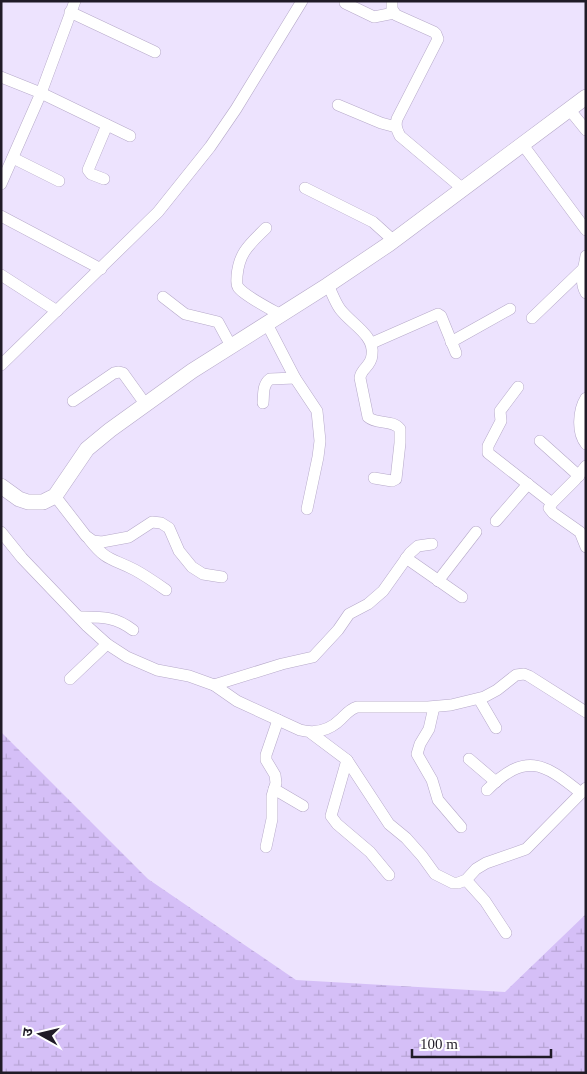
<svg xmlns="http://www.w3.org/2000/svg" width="587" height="1074" font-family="'Times New Roman','Noto Sans Devanagari',serif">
<defs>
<pattern id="wetland-marsh" width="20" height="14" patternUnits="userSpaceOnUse" patternTransform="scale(1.25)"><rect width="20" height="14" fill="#d5bff7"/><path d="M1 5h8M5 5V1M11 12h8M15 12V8" fill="none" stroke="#b7a4d4"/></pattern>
</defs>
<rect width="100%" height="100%" fill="#ede3fe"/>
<path fill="url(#wetland-marsh)" d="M1,732L148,879L296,980L505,992L586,914V1073H1Z"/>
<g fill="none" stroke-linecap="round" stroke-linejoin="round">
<defs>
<g id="street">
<path d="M392,1V9L396,15L434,32L436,34L438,39L397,119C395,126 397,130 400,136L463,189"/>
<path d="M345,3L374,17L394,13"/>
<path d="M70,12L155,52"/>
<path d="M1,77L41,93L130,136"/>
<path d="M338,105L381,123L396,127"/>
<path d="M569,109L586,130"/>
<path d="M523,145L586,230"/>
<path d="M13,158L59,181"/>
<path d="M104,179L91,174L88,170L107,125"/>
<path d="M1,184L41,93L75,1"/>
<path d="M305,188L373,222L394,241"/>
<path d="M1,216L101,269"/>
<path d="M266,228C250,244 239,252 237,276C237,280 236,284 238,287C243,295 272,310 281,315"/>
<path d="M586,256C584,268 579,282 586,293"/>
<path d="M1,275L57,311"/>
<path d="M328,285C332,293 335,302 340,309C351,324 375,335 372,355C371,367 361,368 360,378L368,417C377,425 392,419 400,429V443L396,479L392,481L374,478"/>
<path d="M163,297L185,314L218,322L231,346"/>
<path d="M532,318L584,268"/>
<path d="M267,324L295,378L317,411L320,441L318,457L307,509"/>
<path d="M451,342L510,309"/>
<path d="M372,343L438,314L441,316L456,353"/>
<path d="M1,365L158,212L210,147L236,109L302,1"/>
<path d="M518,387L500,411L501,421L488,446V453L552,503"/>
<path d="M586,398C578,411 577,433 586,444"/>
<path d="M73,401L114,373L119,372L123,373L146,405"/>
<path d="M263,403C264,395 262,385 270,379L295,378"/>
<path d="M540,441L579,476"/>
<path d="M586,466L575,480L552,503L549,508L553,513L580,532L586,547"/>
<path d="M55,496L86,536L93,541L102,542L129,537L152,522L161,523L169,528L179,551L192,567L203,574L222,577"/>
<path d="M496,521L528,484"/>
<path d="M1,532L22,558L87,626L107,644L127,657L157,670L189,676L214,685L237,701L300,730C315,734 330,730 341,719C346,714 350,709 357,707H428L451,705L484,697L497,690L516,675L524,674L529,676L586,712"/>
<path d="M89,539C107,562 112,558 135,570C146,576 156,583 166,590"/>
<path d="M406,558L462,597"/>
<path d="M438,581L476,532"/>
<path d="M79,617C101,617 115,616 133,630"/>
<path d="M70,679L107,644"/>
<path d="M214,685L282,664L313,657L338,630L349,614L368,604L383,591L410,553L418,546L432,544"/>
<path d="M479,699L496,728"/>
<path d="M434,707L429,729L420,744L417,754L432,780L438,800L461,827"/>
<path d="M311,733L347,760L389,824L406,838L422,856L435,874L453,883H458L466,880L476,869L486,863L526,849L586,788"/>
<path d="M469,759L496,782"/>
<path d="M347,760L331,816L337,824L370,852L389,875"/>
<path d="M274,789L303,806"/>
<path d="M487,790C525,752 543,762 581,793"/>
<path d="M266,847L272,819V796L276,783L275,775L266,760V755L278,720"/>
<path d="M466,880L485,901L506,933"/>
</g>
<path id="secondary" d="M1,486L19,499L28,502H43L55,496L87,449L110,430L192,371L328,285L389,244L586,97"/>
</defs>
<use href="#street" stroke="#b6a9c9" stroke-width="12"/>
<use href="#secondary" stroke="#b6a9c9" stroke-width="16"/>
<use href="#street" stroke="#fff" stroke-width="11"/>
<use href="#secondary" stroke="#fff" stroke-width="15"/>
</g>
<rect width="587" height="1074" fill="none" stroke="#201b27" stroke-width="5"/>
<g transform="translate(40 1034) rotate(278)" stroke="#ffffff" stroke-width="4" paint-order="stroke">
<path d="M0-4L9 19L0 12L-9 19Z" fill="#201b27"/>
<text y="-8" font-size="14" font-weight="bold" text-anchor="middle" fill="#201b27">उ</text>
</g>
<path d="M412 1049v8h139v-8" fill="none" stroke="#201b27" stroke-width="2.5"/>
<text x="420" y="1049" font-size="15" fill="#201b27" stroke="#ffffff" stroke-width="4" paint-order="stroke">100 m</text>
</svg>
